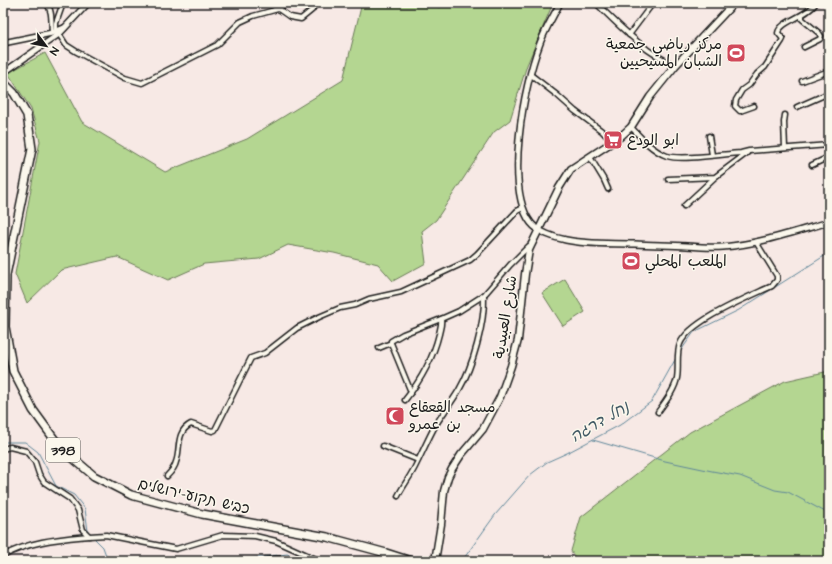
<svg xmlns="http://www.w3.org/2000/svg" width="832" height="564" font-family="'Architects Daughter','Playpen Sans Arabic','Playpen Sans Hebrew',sans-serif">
<rect width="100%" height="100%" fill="#f7e9e5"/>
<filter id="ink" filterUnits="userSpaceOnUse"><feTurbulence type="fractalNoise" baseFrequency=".025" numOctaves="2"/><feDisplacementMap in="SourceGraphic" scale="8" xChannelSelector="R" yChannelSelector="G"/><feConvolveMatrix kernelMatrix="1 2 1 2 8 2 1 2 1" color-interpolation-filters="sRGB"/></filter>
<g filter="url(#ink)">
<g fill="#b4d691" stroke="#687956">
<path d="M362,3H430L440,8L443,3H553L527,65L510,120L494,132L436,220L422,231L426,263L393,281L378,264L334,253L288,245L259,259L204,264L168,280L117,257L61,270L27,303L15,274L40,141L31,109L8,73L45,53L82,122L165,172L247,139L343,80Z"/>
<path d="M565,279L585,312L563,326L542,293Z"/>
<path d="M829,371V561H577L571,551L581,517L690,432L785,381Z"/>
</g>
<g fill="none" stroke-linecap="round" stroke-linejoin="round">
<g stroke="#5e8699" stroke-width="1">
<path d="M680,352L694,332L739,310L829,253"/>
<path d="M593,440L665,461L712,471L740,476L775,490L788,492L829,514"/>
<path d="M3,442H25L38,452L56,486L74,495L85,509L88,531L90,533"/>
<path d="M95,539L103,547L108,561"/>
<path d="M230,561L287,554L312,561"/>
<path d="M462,561L495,515L530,475L547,462L567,453L620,425L652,401L676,358"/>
</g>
<defs>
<g id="minor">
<path d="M46,3C53,10 51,23 52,33"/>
<path d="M270,3L290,17L301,19L312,10L316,3"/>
<path d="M596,3C612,19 629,36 648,50C656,56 666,60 675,66"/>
<path d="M802,16V19L819,33L821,36L820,39L804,47"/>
<path d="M56,32V23L63,3"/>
<path d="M59,34L66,45L77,52L125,78L142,83L217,45L240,22L253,16L278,9L287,3"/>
<path d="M629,35L653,3"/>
<path d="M531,75L557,95L575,111L602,131L612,142"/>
<path d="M802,81L829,71"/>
<path d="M754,106L740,111L735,106L736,100L742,90L749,85L757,74L765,67L782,41L783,39L778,33C780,21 807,17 816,3"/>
<path d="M797,107L829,93"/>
<path d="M785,115L784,122L785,148"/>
<path d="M631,127C641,138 653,151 667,156C682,161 723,154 741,153L749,151L829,145"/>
<path d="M709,136L712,155"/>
<path d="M590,157L604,180L608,189"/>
<path d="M812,165L829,157"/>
<path d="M668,179L715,177L747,153"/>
<path d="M684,206L714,178"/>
<path d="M379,348L391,343"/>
<path d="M411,392L391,343V341L403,334L441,319"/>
<path d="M405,400C421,380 433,359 439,334C440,329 442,324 441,319L459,311L484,295L510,265L529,246"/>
<path d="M658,412C665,402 675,390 677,378C679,367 676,354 680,344C689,321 749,297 772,286L777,280V276L756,242"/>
<path d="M383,446L418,460"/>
<path d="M3,449L10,447L26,451L35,462L39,474L44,482L70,499L78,510L83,530L89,536L106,535L176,549L223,535L255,536L276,541L318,560"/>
<path d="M167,476C171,472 175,467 176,462C181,450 175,432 191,424L212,431L215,430L251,358L265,353L297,328L319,317L340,308L355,305L369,299L401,292L470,260L477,254L517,211L523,208"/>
<path d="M398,496C403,486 410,477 415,467C422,453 428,439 435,426C443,413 452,402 459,390C473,366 485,323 484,295"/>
<path d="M3,556C30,541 59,539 89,536"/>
<path d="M265,561C276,558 289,558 301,561"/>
</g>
<g id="tertiary">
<path d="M560,3C553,17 544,31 539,46C524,85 504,188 531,223C538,232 555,238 566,240C589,245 612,243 635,244C652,245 670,245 687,246C699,247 711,248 723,247C759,244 794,232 829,222"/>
<path d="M3,43L52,33L64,28"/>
<path d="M3,73L59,34L88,3"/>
</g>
<g id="secondary">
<path d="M382,561L386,553"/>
<path d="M435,561L441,524L444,491L448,477L452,469L461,455L483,429L500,397L511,366L518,340L525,274L529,250L559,188L571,169L620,137L631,127L650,97L675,66L734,3"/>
</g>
<path id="primary" d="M3,82L14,93L27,115L32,149L6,275L5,327L13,371L33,410L60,447L94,476L131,495L202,514L327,537L386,553L411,561"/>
</defs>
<use href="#minor" stroke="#1c1c1c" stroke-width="7"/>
<use href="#tertiary" stroke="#1c1c1c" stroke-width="8"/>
<use href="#secondary" stroke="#1c1c1c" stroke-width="9"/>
<use href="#primary" stroke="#1c1c1c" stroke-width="10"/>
<use href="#minor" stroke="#fbf7ec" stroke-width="4"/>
<use href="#tertiary" stroke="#fbf7ec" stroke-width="5"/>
<use href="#secondary" stroke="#fbf7ec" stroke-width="6"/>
<use href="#primary" stroke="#fbf7ec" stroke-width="7"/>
</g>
</g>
<defs>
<symbol id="stadium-square" viewBox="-11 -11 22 22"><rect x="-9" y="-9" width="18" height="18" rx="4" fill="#d1495b" stroke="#fbf7ec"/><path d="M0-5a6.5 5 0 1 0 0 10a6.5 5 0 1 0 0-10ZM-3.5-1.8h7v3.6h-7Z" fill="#fff"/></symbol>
<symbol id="supermarket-square" viewBox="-11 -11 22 22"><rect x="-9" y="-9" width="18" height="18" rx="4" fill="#d1495b" stroke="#fbf7ec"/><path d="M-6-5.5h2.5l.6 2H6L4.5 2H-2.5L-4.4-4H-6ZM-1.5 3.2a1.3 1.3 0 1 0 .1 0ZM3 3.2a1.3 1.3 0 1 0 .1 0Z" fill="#fff"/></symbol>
<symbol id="mosque-square" viewBox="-11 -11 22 22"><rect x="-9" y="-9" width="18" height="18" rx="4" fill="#d1495b" stroke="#fbf7ec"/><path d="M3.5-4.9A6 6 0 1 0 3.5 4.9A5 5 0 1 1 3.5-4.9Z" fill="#fff"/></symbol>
</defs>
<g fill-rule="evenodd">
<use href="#stadium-square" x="725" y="42" width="22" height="22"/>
<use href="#supermarket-square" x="602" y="129" width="22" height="22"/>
<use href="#stadium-square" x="620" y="250" width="22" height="22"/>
<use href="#mosque-square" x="384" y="405" width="22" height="22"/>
</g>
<g text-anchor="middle" stroke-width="3" stroke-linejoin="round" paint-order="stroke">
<rect fill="#fbf7ec" stroke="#5f5e5a" stroke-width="1" x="46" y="438" width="34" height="24" rx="3"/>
<g font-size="14" font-weight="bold" fill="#1c1c1c">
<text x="63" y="455">398</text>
</g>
<g font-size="15" fill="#1c1c1c" stroke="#fbf7ec" text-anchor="start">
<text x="722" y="49" text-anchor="end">مركز رياضي جمعية<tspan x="722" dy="17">الشبان المسيحيين</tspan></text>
<text x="627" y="145">ابو الودع</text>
<text x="645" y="266">الملعب المحلي</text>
<text x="409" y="412">مسجد القعقاع<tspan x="409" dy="17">بن عمرو</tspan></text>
</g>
<g font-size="15" fill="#1c1c1c" stroke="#fbf7ec">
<text transform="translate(505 317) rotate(-81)" y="5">شارع العبيدية</text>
<text transform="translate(194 496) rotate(13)" y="5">כביש תקוע–ירושלים</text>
</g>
<g font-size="16" font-style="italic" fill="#425a65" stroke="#fbf7ec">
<text transform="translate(599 421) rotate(-30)" y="6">נחל דרגה</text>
</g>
</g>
<rect width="832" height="564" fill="none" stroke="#fbf7ec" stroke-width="16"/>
<rect x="8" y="8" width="816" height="548" fill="none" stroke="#1c1c1c" stroke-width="1.5" filter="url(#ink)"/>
<g transform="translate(46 46) rotate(122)" stroke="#fbf7ec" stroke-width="3" paint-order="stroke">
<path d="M0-3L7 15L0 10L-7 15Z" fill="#1c1c1c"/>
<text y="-6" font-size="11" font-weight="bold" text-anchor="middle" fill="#1c1c1c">N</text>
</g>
</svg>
